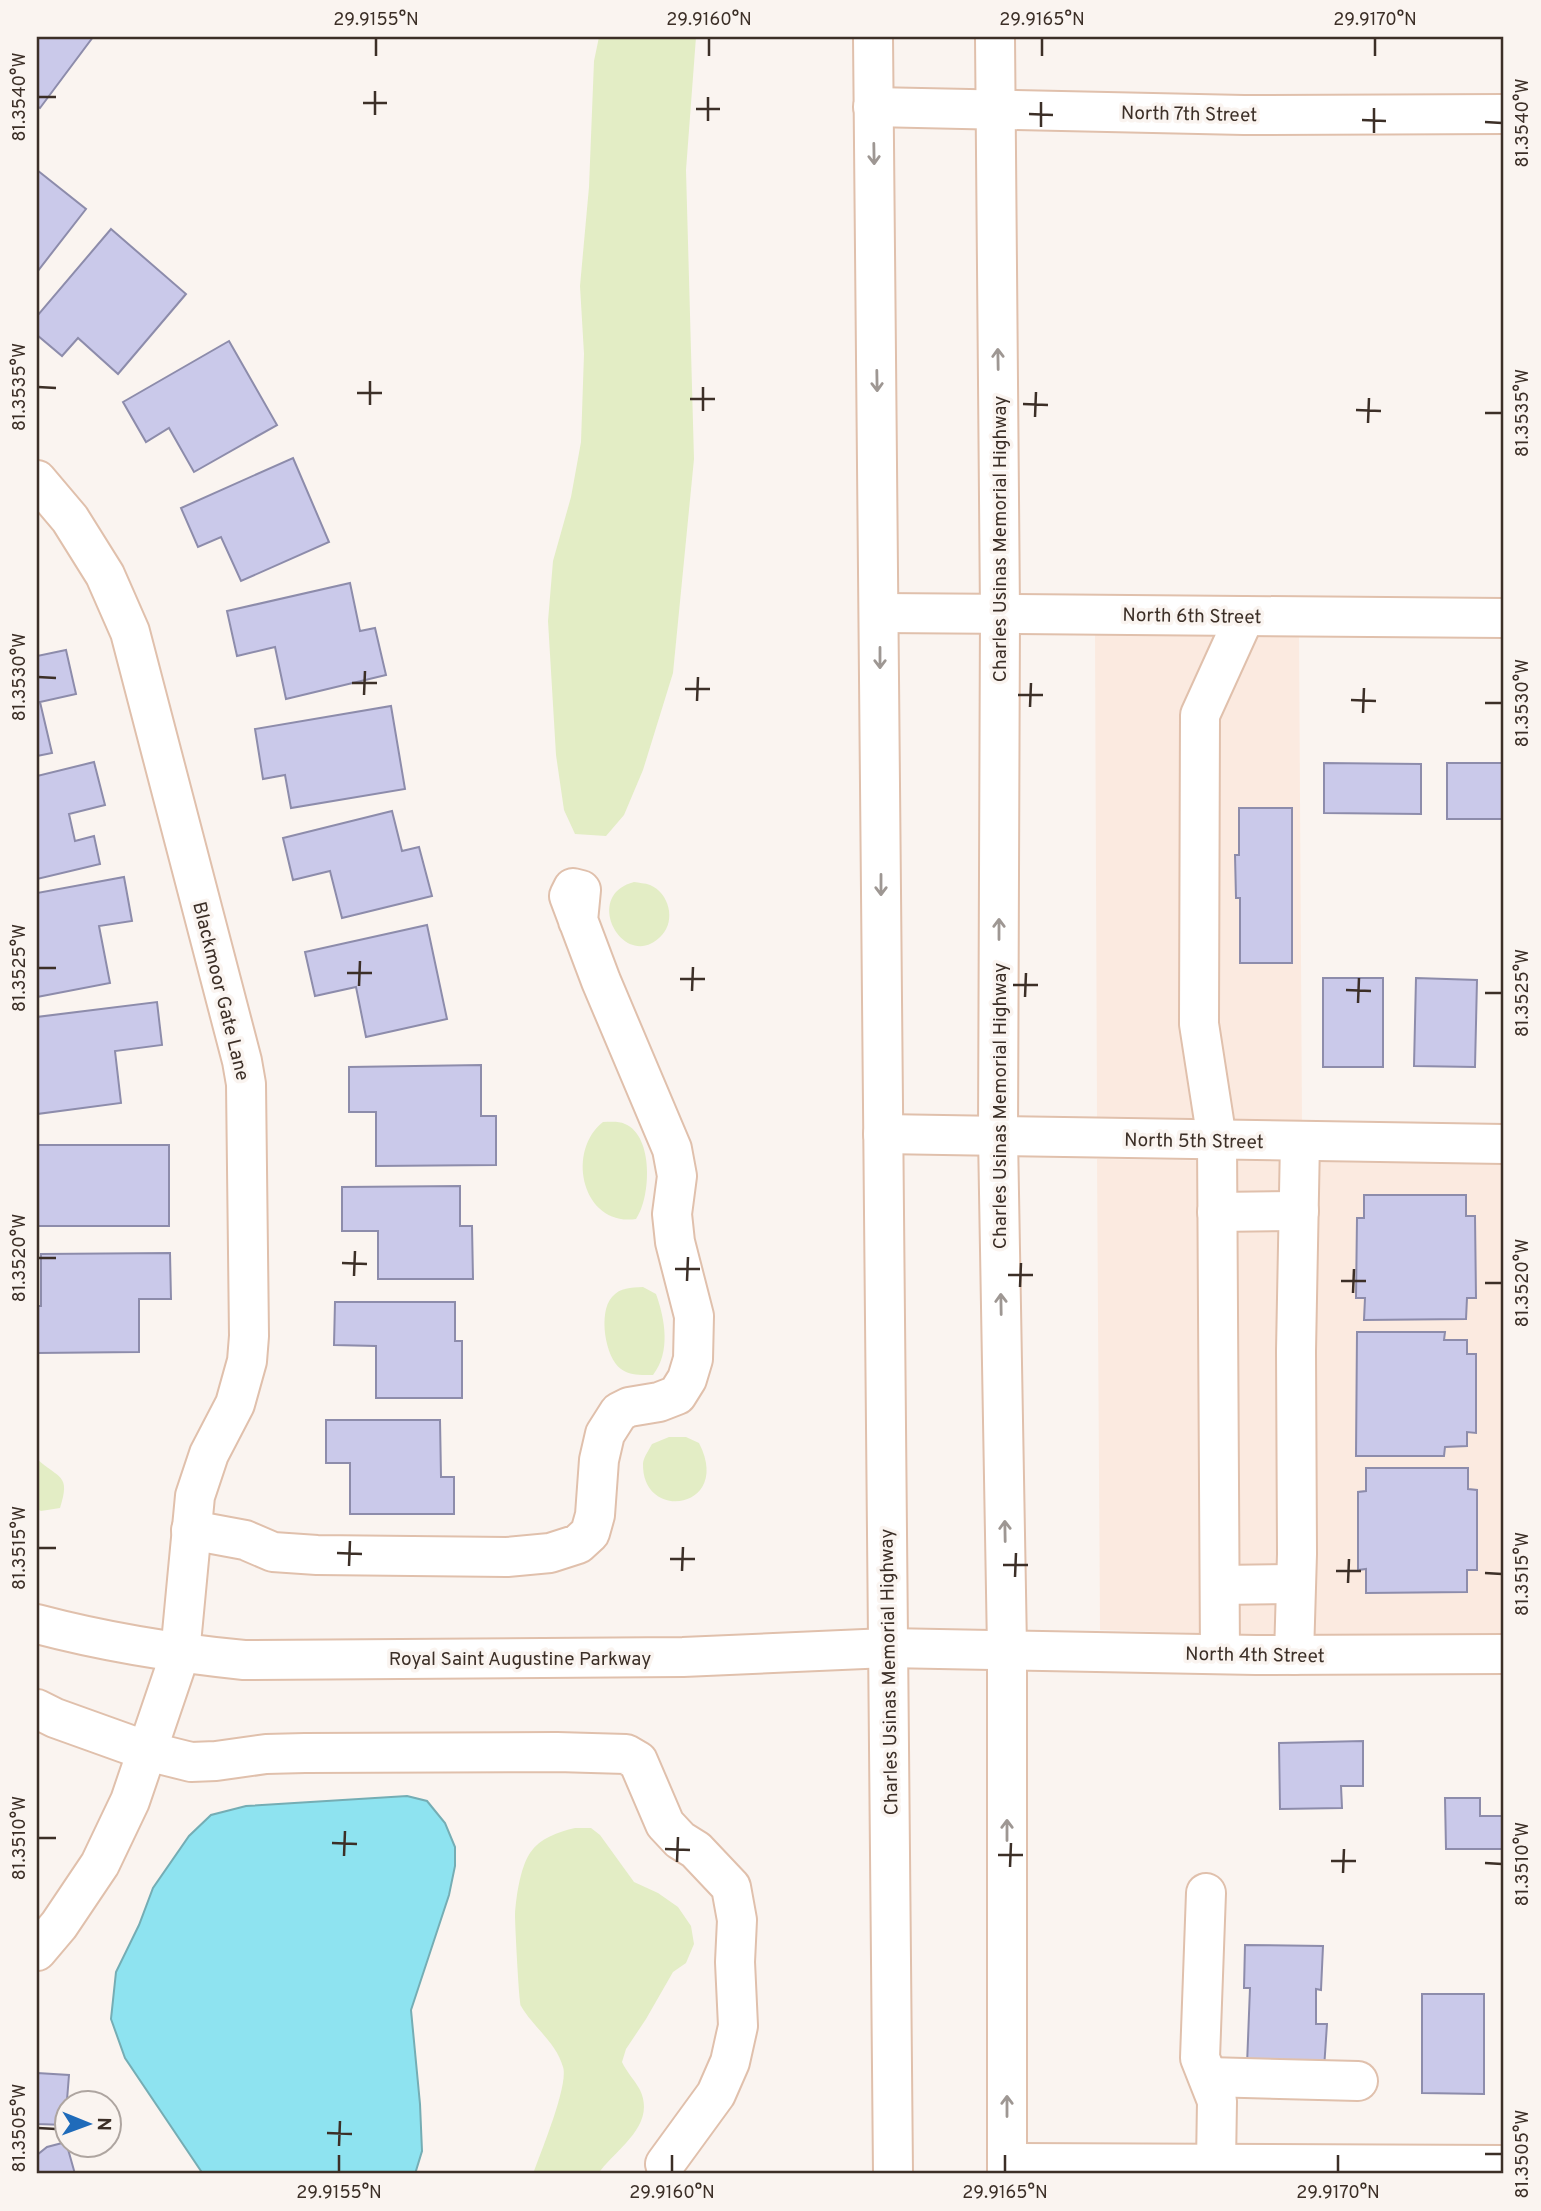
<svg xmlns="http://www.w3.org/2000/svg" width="1541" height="2211" font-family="Overpass,sans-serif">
<rect width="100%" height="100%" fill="#faf4f0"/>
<g fill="#fbeae0">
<path d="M1095,634L1299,636L1302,1121L1097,1118Z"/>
<path d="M1097,1159L1504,1164V1634L1257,1635L1100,1630Z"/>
</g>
<g fill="#e3edc5">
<path d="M599,37H696L686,170L694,459L673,673L643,770L624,815L606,836L575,834L564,810L556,755L548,621L553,561L571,497L581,442L584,354L580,286L589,187L594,61Z"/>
<path d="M634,882C639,883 645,883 650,885C669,893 676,920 662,935C626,975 580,896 634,882Z"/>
<path d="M603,1122C610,1122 619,1121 625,1124C654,1136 651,1198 636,1219C583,1227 565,1152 603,1122Z"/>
<path d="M643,1287L656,1294C665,1319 671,1352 653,1375C642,1375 630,1376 621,1369C605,1358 598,1312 612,1297C621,1287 630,1288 643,1287Z"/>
<path d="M669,1437H686L699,1443C733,1509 642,1523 643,1464C643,1458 649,1450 652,1444Z"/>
<path d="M37,1459C59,1479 71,1474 60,1508L41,1511L37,1509Z"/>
<path d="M575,1828H591L600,1835L634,1882L658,1893L678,1907L691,1926L694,1944L686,1963L673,1972L646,2019L626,2049L622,2062C627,2073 635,2080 640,2090C657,2126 615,2149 598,2174H533C540,2154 569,2085 563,2067C556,2042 533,2027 521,2006C519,2002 515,1925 515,1915C516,1898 520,1868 530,1853C540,1838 558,1832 575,1828Z"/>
</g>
<path fill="#8ee3f0" stroke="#75adb4" stroke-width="2" d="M407,1796L427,1801L445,1823L455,1847V1866L449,1895L411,2010L420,2104L422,2151L415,2174H203L125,2058L111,2019L116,1972L139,1925L153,1888L189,1836L211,1815L246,1806Z"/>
<g fill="#cac9ea" stroke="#8d8cab" stroke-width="2">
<path d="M37,37H93L40,108L37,106Z"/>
<path d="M37,170L86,209L37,272Z"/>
<path d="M111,229L186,294L118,374L78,338L62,356L37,335V316Z"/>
<path d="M229,341L277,425L194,472L169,428L146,442L123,402Z"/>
<path d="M293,458L329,542L241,581L221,537L198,547L181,508Z"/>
<path d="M350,583L360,631L375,628L386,675L286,699L275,647L237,656L227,611Z"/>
<path d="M66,650L76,694L40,702L52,753L37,756V656Z"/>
<path d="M391,706L405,789L291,808L285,775L263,779L255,729Z"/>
<path d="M94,762L105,805L69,814L75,841L94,836L100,864L37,879V776Z"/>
<path d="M1324,763L1421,764V814L1324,813Z"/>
<rect x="1447" y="763" width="57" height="56"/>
<path d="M1239,808H1292V963H1240V898H1236L1235,855H1239Z"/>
<path d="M392,811L402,851L419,847L432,896L342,918L330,871L293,880L283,838Z"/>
<path d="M124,877L132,921L99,926L110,983L37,997V893Z"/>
<path d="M427,925L447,1019L366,1037L356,987L315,996L305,952Z"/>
<rect x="1323" y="978" width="60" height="89"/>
<path d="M1416,978L1477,980L1475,1067L1414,1066Z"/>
<path d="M157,1002L162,1045L115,1051L121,1103L37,1114V1017Z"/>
<path d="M481,1065V1116H496V1165L376,1166V1112H349V1067Z"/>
<rect x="37" y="1145" width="132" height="81"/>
<path d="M460,1186V1226H472L473,1279H378V1231H342V1187Z"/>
<path d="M1364,1195H1466V1216H1475L1476,1298H1467L1466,1319L1364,1320L1365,1298H1356L1357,1218H1364Z"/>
<path d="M170,1253L171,1299H139V1352L37,1353V1306H41V1254Z"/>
<path d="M335,1302H455V1341H462V1398H376V1346L334,1345Z"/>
<path d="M1357,1332H1445L1444,1340H1467V1354H1476V1433L1467,1432V1446L1445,1447L1444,1456H1356Z"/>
<path d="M326,1420H440L441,1477H454V1514H350V1463H326Z"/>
<path d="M1366,1468H1468V1489L1477,1490V1570H1467V1592L1366,1593V1569L1358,1570V1492L1366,1491Z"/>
<path d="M1363,1741V1786H1341L1342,1808L1280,1809L1279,1743Z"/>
<path d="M1445,1798H1480V1816H1504V1849H1446Z"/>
<path d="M1245,1945L1323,1946L1321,1990L1316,1989V2024H1327L1324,2069L1247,2065L1250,1988H1244Z"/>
<path d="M1422,1994H1484V2094L1422,2093Z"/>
<path d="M37,2073L69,2075L65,2125L37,2124Z"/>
<path d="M66,2142L75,2174H37V2155L47,2147Z"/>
</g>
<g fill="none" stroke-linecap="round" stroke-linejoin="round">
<defs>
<g id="minor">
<path d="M873,107L1244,115L1504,114"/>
<path d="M37,480L70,519L105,575L130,632L242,1061L246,1084L249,1336L247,1361L235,1404L209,1454L195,1496L180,1654L130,1801L100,1864L59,1925L37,1951"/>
<path d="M880,613L1504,618"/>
<path d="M883,1134L1504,1144"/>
<path d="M1217,1212L1299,1211"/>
<path d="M191,1530L245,1540L273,1552L317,1555L507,1557L550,1553L578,1544L590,1533L595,1515L599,1460L605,1434L619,1412L629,1407L659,1402L677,1395L687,1379L693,1359L694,1316L675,1242L672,1214L677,1176L672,1149L601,981L569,896L573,888L581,890L578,921"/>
<path d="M1220,1585L1296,1584"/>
<path d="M37,1624C105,1642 173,1653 244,1660L683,1657L887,1648L1256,1655L1504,1654"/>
<path d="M1220,1654L1217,1140L1199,1024L1200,715L1245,616"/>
<path d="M1294,1655L1297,1554L1296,1351L1300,1141"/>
<path d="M37,1709L55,1718L147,1751L191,1762L216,1761L266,1754L305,1753L557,1752L626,1754L638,1761L665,1824L680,1840L696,1850L731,1887L737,1920L735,1962L738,2026L730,2062L716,2094L665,2164"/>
<path d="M1206,1893L1200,2058L1217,2101L1216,2163"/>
<path d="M1208,2077L1358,2081"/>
<path d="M1007,2163L1504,2165"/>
</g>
<g id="highway">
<path d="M873,37L893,2174"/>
<path d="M995,37L1000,613L998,1136L1007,1648V2174"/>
</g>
</defs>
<use href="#minor" stroke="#e0c0ac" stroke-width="42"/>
<use href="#highway" stroke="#e0c0ac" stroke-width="42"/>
<use href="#minor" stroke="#fff" stroke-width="38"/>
<use href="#highway" stroke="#fff" stroke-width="38"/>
</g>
<defs><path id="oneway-shaft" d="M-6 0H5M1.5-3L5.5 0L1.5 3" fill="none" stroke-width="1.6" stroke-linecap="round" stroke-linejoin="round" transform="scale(1.75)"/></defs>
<g stroke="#9e9793">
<use href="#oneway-shaft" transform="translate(874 154) rotate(89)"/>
<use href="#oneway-shaft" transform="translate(998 359) rotate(-91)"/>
<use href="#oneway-shaft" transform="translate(877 381) rotate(89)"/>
<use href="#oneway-shaft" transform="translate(880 658) rotate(90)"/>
<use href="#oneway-shaft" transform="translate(881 885) rotate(90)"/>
<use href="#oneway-shaft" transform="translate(999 929) rotate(-90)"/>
<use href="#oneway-shaft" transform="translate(1001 1304) rotate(-91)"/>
<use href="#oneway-shaft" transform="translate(1005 1531) rotate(-91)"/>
<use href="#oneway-shaft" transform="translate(1007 1830) rotate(-90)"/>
<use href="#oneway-shaft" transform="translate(1007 2106) rotate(-90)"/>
</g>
<path fill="none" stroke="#3c2f27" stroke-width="2.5" d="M376,56V38M709,56V38M1042,56V38M1375,56V38M38,97H56M363,103H387M696,109H720M1029,114L1053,115M375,115V91M1362,120L1386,121M708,121V97M1485,122L1502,123M1041,127V102M1374,133V108M38,387L56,388M357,393H382M690,399H715M1023,404L1048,405M370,405V381M1356,410L1381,411M703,411V387M1485,413H1502M1035,417L1036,392M1368,423L1369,398M38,677L56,678M352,683H377M685,689H710M364,695L365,671M1018,695H1043M1351,700L1376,701M697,701L698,677M1485,703H1502M1030,707L1031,683M1363,713L1364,688M38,968H56M347,973H372M680,979H705M1013,985H1038M359,986L360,961M1346,990L1371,991M692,991L693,967M1485,993H1502M1025,997L1026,973M1358,1003L1359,978M38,1258H56M342,1263L367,1264M675,1269H700M1008,1275H1033M354,1276L355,1251M687,1281L688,1257M1341,1281H1366M1485,1283H1502M1020,1287L1021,1263M1353,1293L1354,1269M38,1548H56M337,1553L362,1554M670,1559H695M1003,1565H1028M349,1566L350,1541M682,1571L683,1547M1336,1571H1361M1485,1573L1502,1574M1015,1577L1016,1553M1348,1583L1349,1559M38,1838H56M332,1843L357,1844M665,1849L690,1850M998,1855H1023M344,1856L345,1831M1331,1861H1356M677,1862L678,1837M1485,1863L1502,1864M1010,1867L1011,1843M1343,1873L1344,1849M38,2128L56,2129M327,2133L352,2134M339,2146L340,2121M1485,2154H1502M339,2172V2155M672,2172V2155M1005,2172V2155M1338,2172V2155"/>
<g text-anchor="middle" stroke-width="7" stroke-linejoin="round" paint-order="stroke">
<g font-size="19" fill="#3c2f27" stroke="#faf4f0">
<text transform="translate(1189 113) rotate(1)" y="7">North 7th Street</text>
<text transform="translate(999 539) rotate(-90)" y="7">Charles Usinas Memorial Highway</text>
<text transform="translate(1192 615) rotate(1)" y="7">North 6th Street</text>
<text transform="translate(222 991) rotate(76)" y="7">Blackmoor Gate Lane</text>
<text transform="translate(999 1106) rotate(-90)" y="7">Charles Usinas Memorial Highway</text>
<text transform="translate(1194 1140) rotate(1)" y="7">North 5th Street</text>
<text transform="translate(1255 1654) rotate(1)" y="7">North 4th Street</text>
<text x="520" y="1665">Royal Saint Augustine Parkway</text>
<text transform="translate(888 1672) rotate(-91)" y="7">Charles Usinas Memorial Highway</text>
</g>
</g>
<rect width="1541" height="2211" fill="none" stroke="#faf4f0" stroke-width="77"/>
<g transform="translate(88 2124) rotate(91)"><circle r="33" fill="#faf4f0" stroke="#aea5a0" stroke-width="2"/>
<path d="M0-5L12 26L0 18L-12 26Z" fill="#1f6bba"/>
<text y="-10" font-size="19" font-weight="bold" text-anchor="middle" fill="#3c2f27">N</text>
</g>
<rect x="38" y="38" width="1464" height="2134" fill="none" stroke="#3c2f27" stroke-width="2.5"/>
<g font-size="18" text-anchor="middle" fill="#3c2f27">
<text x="376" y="25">29.9155°N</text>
<text x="709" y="25">29.9160°N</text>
<text x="1042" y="25">29.9165°N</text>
<text x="1375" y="25">29.9170°N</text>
<text transform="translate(19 97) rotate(-90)" y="6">81.3540°W</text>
<text transform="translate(1522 123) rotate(-90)" y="6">81.3540°W</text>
<text transform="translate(19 387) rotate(-90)" y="6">81.3535°W</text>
<text transform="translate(1522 413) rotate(-90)" y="6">81.3535°W</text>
<text transform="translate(19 677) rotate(-90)" y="6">81.3530°W</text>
<text transform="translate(1522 703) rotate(-90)" y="6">81.3530°W</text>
<text transform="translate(19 968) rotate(-90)" y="6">81.3525°W</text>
<text transform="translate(1522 993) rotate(-90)" y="6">81.3525°W</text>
<text transform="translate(19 1258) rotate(-90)" y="6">81.3520°W</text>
<text transform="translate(1522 1283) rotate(-90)" y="6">81.3520°W</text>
<text transform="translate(19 1548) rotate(-90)" y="6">81.3515°W</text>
<text transform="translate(1522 1574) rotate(-90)" y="6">81.3515°W</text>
<text transform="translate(19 1838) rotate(-90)" y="6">81.3510°W</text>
<text transform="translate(1522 1864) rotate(-90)" y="6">81.3510°W</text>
<text transform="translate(19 2128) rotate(-90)" y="6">81.3505°W</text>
<text transform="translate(1522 2154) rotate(-90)" y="6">81.3505°W</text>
<text x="339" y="2198">29.9155°N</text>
<text x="672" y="2198">29.9160°N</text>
<text x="1005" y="2198">29.9165°N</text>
<text x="1338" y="2198">29.9170°N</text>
</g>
</svg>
